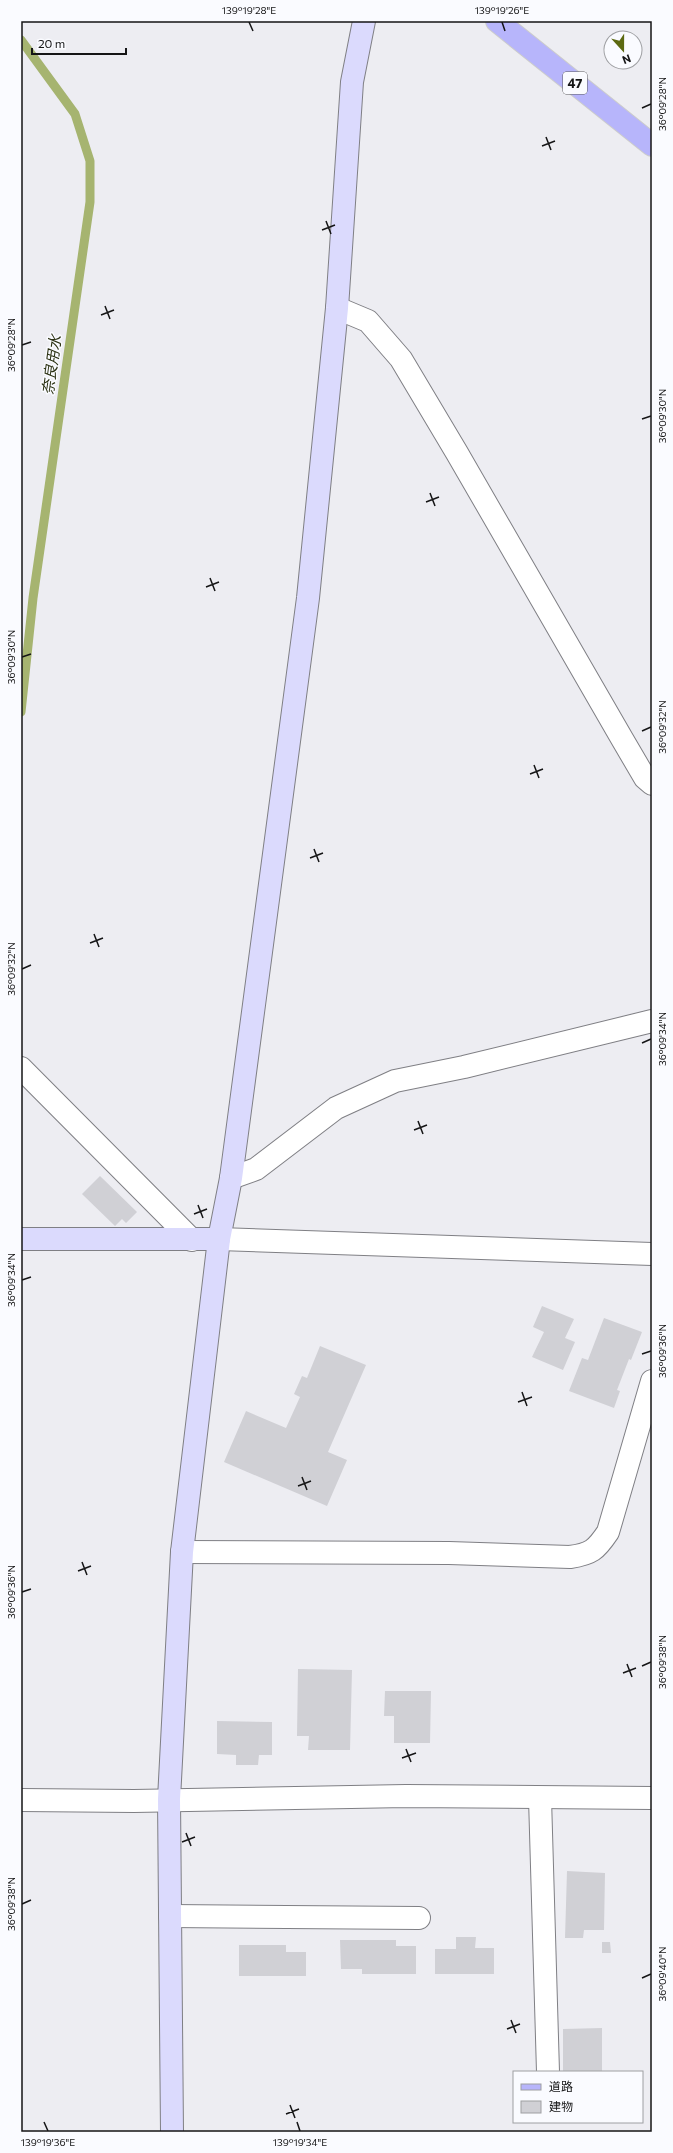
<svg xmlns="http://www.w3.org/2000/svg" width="673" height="2153" font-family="Commissioner,'Noto Sans JP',sans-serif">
<rect width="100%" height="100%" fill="#ededf2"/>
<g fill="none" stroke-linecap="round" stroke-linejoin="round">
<path stroke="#a6b470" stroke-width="9" d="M21,40L75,114L90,161V202L33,598L21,712"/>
</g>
<g fill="#d0d0d5">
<path d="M100,1176L137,1212L126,1223L122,1219L115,1226L82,1194Z"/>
<path d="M542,1306L574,1319L565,1338L575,1342L563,1370L532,1357L544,1332L533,1327Z"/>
<path d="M604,1318L642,1332L631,1360L629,1359L617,1390L620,1391L614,1408L569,1391L582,1358L588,1360Z"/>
<path d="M320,1346L366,1365L328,1452L347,1460L327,1506L224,1462L246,1411L286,1428L300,1397L294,1394L302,1376L307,1378Z"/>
<path d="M298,1669L352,1670L350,1750H308L309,1736H297Z"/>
<path d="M385,1691H431L430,1743H394V1716H384Z"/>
<path d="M217,1721L272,1722V1755H259L258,1765H236V1755L217,1754Z"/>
<path d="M567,1871L605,1873L604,1930H584L583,1938H565Z"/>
<path d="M456,1937H476L475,1948H494V1974H435V1949H456Z"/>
<path d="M340,1940H396V1946H416V1974H362V1969H341Z"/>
<path d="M602,1942H610L611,1953H602Z"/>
<path d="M239,1945H286V1952H306V1976H239Z"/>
<path d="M602,2028V2072H563V2029Z"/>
</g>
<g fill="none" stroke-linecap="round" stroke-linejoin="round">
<defs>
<g id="street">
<path d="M337,308L368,321L401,359L457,453L621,737L645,778L652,784"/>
<path d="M21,1068L192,1240"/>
<path d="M231,1178L256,1169L336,1108L395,1081L464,1067L652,1021"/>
<path d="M219,1239L652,1254"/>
<path d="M182,1552L449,1553L570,1557C591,1554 596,1550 608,1532L652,1381"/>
<path d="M540,1798L548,2072"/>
<path d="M21,1800L134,1801L406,1796L652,1798"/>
<path d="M170,1916L419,1918"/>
</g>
<g id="secondary">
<path d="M21,1239H219"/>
<path d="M172,2132L169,1799L182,1552L219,1239L231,1178L308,598L337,308L352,82L364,21"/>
</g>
<path id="primary" d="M497,21L652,145"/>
</defs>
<use href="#street" stroke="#7f7f84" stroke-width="24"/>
<use href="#secondary" stroke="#7f7f84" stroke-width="24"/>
<use href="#primary" stroke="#ccc" stroke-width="24"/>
<use href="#street" stroke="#fff" stroke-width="22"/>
<use href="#secondary" stroke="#dbdafd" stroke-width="22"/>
<use href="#primary" stroke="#b7b5fb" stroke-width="22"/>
</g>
<path fill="none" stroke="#151516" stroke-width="1.5" d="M249,22L253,31M502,22L505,31M642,108L651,104M546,137L551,150M542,146L555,141M326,221L331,234M322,230L335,225M105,306L110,319M101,315L114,310M22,345L31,342M642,419L651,416M430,493L435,506M426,502L439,497M210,578L215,591M206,587L219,582M22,657L31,654M642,731L651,727M534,765L539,778M530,774L543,769M314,849L319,862M310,858L323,853M94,934L99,947M90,943L103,938M22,969L31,965M642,1043L651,1039M418,1121L423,1134M414,1130L427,1125M198,1205L203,1218M194,1214L207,1209M22,1280L31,1277M642,1354L651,1351M522,1392L527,1406M518,1402L532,1397M302,1477L307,1490M298,1486L311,1481M82,1562L87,1575M78,1571L91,1566M22,1592L31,1589M627,1664L632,1677M642,1666L651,1662M623,1673L636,1668M406,1749L411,1762M402,1758L416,1753M186,1833L191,1846M182,1842L195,1837M22,1904L31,1900M642,1978L651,1974M511,2020L516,2033M507,2029L520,2024M290,2105L295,2118M286,2114L299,2109M44,2122L48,2131M297,2122L300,2131"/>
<g text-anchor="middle" stroke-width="3" stroke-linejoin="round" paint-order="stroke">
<rect fill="#fafbff" stroke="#5a5a5c" stroke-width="1" x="563" y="72" width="24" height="22" rx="3"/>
<g font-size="13" font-weight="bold" fill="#151516">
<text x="575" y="88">47</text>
</g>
<g font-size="15" font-style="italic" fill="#2b3113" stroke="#fafbff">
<text transform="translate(52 365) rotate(-82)" y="5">奈良用水</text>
</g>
</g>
<rect width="673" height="2153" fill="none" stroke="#fafbff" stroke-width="44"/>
<rect x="513" y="2071" width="130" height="52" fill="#fafbff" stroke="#9e9fa2"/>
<rect x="521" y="2084" width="20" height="6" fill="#b7b5fb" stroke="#9e9fa2"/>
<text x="549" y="2091" font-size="12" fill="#151516">道路</text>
<rect x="521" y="2101" width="20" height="12" fill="#d0d0d5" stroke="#9e9fa2"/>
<text x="549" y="2111" font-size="12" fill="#151516">建物</text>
<g transform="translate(623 50) rotate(159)"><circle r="19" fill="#fafbff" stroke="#9e9fa2"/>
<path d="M0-3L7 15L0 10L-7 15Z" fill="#5c6911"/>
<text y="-6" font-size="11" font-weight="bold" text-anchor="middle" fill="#151516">N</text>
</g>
<path d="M32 48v6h94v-6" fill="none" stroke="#151516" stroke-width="2"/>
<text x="38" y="48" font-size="12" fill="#151516" stroke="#fafbff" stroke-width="3" paint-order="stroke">20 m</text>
<rect x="22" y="22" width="629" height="2109" fill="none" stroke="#151516" stroke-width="1.5"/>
<g font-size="10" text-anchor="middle" fill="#151516">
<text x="249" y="14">139°19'28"E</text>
<text x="502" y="14">139°19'26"E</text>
<text transform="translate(662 104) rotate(-90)" y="4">36°09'28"N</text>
<text transform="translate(11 345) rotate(-90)" y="4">36°09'28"N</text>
<text transform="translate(662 416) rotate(-90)" y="4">36°09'30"N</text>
<text transform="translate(11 657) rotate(-90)" y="4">36°09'30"N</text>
<text transform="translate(662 727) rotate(-90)" y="4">36°09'32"N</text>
<text transform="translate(11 969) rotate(-90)" y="4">36°09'32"N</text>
<text transform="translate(662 1039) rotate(-90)" y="4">36°09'34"N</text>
<text transform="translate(11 1280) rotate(-90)" y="4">36°09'34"N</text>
<text transform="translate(662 1351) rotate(-90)" y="4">36°09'36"N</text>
<text transform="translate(11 1592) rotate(-90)" y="4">36°09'36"N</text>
<text transform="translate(662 1662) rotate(-90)" y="4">36°09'38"N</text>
<text transform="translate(11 1904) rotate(-90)" y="4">36°09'38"N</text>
<text transform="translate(662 1974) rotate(-90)" y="4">36°09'40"N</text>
<text x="48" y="2146">139°19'36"E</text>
<text x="300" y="2146">139°19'34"E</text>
</g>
</svg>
